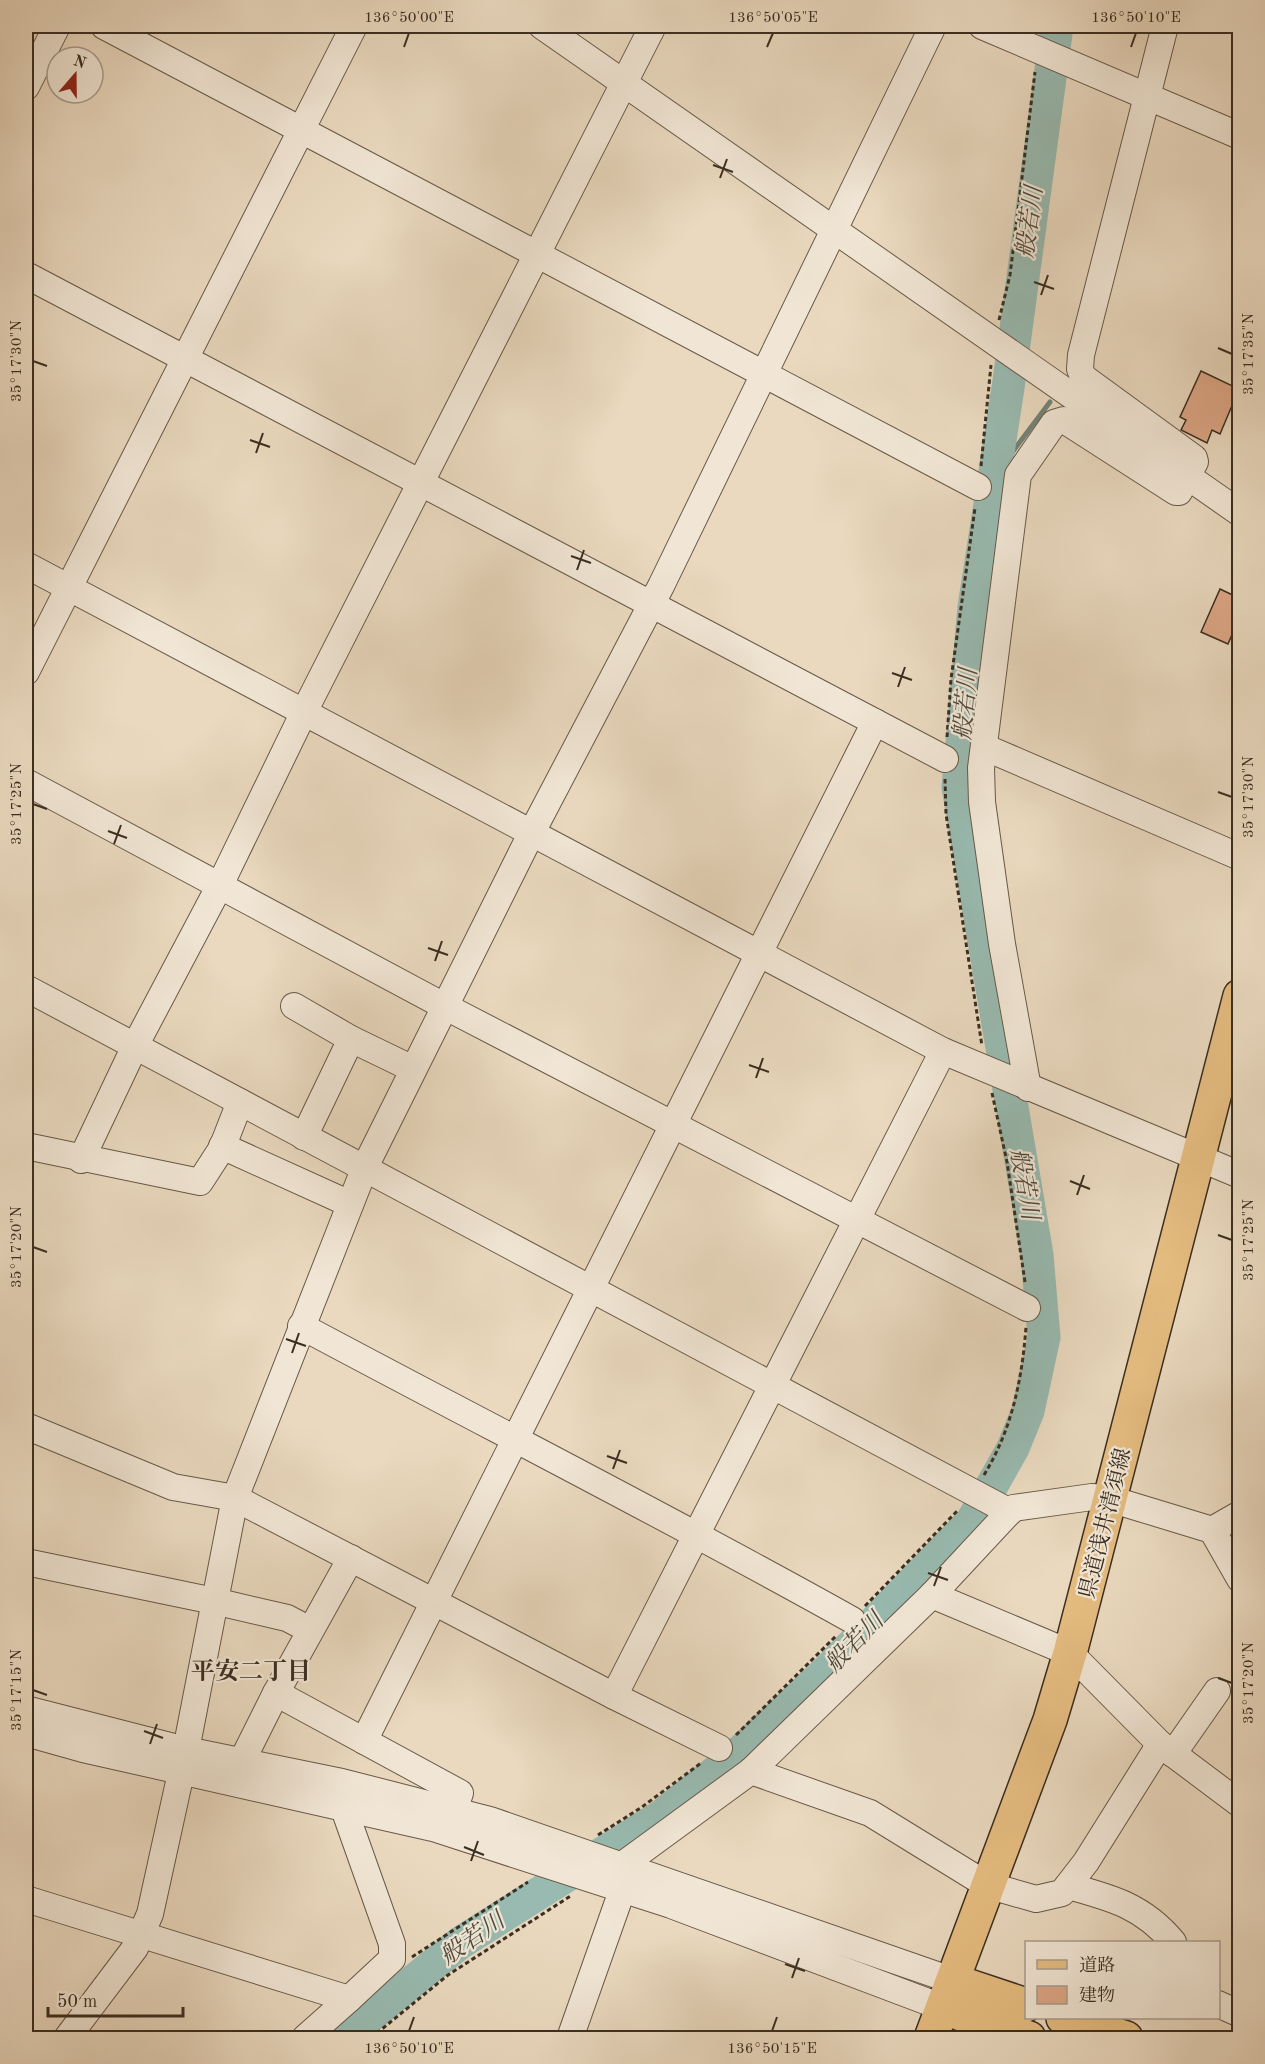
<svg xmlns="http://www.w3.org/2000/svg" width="1265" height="2064" font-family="'Old Standard TT','Noto Serif JP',serif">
<rect width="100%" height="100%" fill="#ead9bf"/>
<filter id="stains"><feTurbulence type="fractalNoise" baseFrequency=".00333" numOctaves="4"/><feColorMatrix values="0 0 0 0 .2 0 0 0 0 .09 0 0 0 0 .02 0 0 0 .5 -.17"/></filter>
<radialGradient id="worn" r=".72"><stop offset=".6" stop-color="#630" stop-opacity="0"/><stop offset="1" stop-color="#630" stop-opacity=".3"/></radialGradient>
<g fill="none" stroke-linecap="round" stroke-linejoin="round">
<path stroke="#738277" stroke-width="5" d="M995,475L1050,402"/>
<path stroke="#98bab0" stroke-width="33" d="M343,2038L460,1943L660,1817L740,1752L828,1670L972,1521L1013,1448L1028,1411L1044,1337L1037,1255L958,787L974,607L1008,388L1057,26"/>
</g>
<g fill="#dda787" stroke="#3b2e21" stroke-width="1.5">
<path d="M1201,371L1239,389L1220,434L1212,430L1207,443L1181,430L1186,420L1180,417Z"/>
<path d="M1220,589L1239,598V618L1228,644L1201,632Z"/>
</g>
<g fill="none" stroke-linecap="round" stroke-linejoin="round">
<defs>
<g id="minor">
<path d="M104,26L978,487"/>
<path d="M542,26L1240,513"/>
<path d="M982,26L1240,136"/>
<path d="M26,87L57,26"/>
<path d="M26,275L945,759"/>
<path d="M26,565L943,1051L1240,1175"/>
<path d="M26,672L354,26"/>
<path d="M984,747L1240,857"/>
<path d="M26,782L446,1007L1027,1308"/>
<path d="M26,988L1010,1512"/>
<path d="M294,1006L351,1039"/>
<path d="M1028,1088L1002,944L982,802L981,768L1018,475L1054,423L1064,420L1176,492H1179L1195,462L1194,458L1083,377L1080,369L1081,355L1165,26"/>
<path d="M304,1137L351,1039L413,1069"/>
<path d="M26,1146L200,1182L222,1148L240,1102"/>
<path d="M222,1146L350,1204"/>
<path d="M81,1160L135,1046L220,885L304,712L653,26"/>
<path d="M301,1326C484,1424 670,1518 852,1620"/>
<path d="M26,1426L173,1487L235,1498L614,1696L719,1748"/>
<path d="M1212,1530L1240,1514"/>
<path d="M26,1562L214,1601L287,1618L310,1630"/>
<path d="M932,1595L1070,1653L1160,1744L1240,1804"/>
<path d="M276,1693L460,1793L454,1811"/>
<path d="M614,1696L943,1051"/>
<path d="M26,1709L186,1750L342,1782L490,1820L954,1981"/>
<path d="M26,1733L83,1749L433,1828L671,1905L944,2008"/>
<path d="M364,1741L875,722"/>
<path d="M1173,1754L1217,1691"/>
<path d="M242,1761L276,1693L351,1558"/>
<path d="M751,1771L870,1813L987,1885L1036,1899L1062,1893L1086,1862L1160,1744"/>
<path d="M621,1866L751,1771L932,1595L1013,1508L1092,1497L1110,1499L1212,1530L1240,1579"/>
<path d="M1068,1886C1112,1898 1143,1906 1173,1942"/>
<path d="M26,1899L349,1999L392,1959V1944L343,1806"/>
<path d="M1218,2004L1240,2014"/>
<path d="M67,2038L135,1948L150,1914L186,1750L235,1498L365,1167L531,834L661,586L933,26"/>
<path d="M305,2038L349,1999"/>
<path d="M570,2038L623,1888"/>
</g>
<g id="major">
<path d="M954,1981L1026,2005"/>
<path d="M944,2008L1029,2038"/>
<path d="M1063,2018L1126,2038"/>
<path d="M931,2038L1050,1720L1070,1653L1240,996"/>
</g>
</defs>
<use href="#minor" stroke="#675948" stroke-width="28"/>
<use href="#major" stroke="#3b2e21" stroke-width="36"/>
<g stroke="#3b2e21" stroke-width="3" stroke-dasharray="4.5 3" stroke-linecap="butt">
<path d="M999,320L1010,275L1035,72"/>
<path d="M981,466L991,365"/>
<path d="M947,737L951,679L975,508"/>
<path d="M945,779L946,814L982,1046"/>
<path d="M992,1093L1007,1162L1025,1282"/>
<path d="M984,1475C1012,1429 1022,1380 1026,1327"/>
<path d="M865,1606L959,1509"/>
<path d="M736,1735L836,1636"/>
<path d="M598,1835L642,1807L701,1763"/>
<path d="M412,1957L528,1882"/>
<path d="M371,2038L448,1975L572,1895"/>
</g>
<use href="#minor" stroke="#f1e6d5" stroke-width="26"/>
<use href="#major" stroke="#e5bc80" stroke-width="33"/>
</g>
<path fill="none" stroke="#3b2e21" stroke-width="2" d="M404,47L409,33M767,47L773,33M1131,47L1136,33M713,165L733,172M720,178L727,159M1034,282L1054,289M1041,295L1048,275M1218,348L1232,354M33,361L47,366M250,440L270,447M256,453L263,433M571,556L591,563M577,570L584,550M892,673L912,680M898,687L905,667M1218,792L1232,797M33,804L47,809M108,831L127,838M114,844L121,825M428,948L448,955M435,961L442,941M749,1065L769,1072M756,1078L763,1058M1070,1181L1090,1189M1077,1195L1084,1175M1218,1235L1232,1240M33,1247L47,1252M286,1339L306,1346M292,1353L299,1333M607,1456L627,1463M613,1469L620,1450M928,1573L948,1580M934,1586L941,1567M1218,1678L1232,1683M33,1690L47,1695M144,1731L163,1738M150,1744L157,1724M464,1847L484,1855M471,1861L478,1841M785,1964L805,1971M792,1978L799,1958M409,2031L414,2017M772,2031L777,2017"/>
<g text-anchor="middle" stroke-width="4.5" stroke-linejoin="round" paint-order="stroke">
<g font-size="22" fill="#3b2e21" stroke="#f1e6d5">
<text transform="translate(1104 1523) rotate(-76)" y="8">県道浅井清須線</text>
</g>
<g font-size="24" font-style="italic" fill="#4e4a3e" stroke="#f1e6d5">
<text transform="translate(1029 222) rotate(-82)" y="8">般若川</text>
<text transform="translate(965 704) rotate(-85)" y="8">般若川</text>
<text transform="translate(1025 1184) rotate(80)" y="8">般若川</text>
<text transform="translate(854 1642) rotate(-46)" y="8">般若川</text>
<text transform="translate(472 1938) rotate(-35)" y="8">般若川</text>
</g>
<g font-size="24" font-weight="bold" fill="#3b2e21" stroke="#f1e6d5">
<text x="251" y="1679">平安二丁目</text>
</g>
</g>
<rect width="1265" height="2064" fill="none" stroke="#ead9bf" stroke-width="66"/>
<rect x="1025" y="1941" width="195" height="78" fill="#f1e6d5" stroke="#a89c8d" stroke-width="1.5"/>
<rect x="1037" y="1960" width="30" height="9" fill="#e5bc80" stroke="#a89c8d" stroke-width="1.5"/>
<text x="1079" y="1971" font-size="18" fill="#3b2e21">道路</text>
<rect x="1037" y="1986" width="30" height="18" fill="#dda787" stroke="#a89c8d" stroke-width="1.5"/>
<text x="1079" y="2001" font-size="18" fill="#3b2e21">建物</text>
<g transform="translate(75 75) rotate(20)"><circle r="28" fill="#f1e6d5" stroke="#a89c8d" stroke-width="1.5"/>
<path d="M0-4.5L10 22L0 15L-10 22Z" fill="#8f2418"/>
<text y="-9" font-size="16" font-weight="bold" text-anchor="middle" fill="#3b2e21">N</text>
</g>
<path d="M48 2007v9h135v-9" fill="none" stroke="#3b2e21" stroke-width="3"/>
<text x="57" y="2007" font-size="18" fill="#3b2e21" stroke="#f1e6d5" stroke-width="4.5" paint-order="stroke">50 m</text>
<rect x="33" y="33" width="1199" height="1998" fill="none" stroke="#3b2e21" stroke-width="2"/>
<g font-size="15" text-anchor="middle" fill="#3b2e21">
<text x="409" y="22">136°50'00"E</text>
<text x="773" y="22">136°50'05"E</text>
<text x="1136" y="22">136°50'10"E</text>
<text transform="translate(1248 354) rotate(-90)" y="5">35°17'35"N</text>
<text transform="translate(16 361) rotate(-90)" y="5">35°17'30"N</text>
<text transform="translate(1248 797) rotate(-90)" y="5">35°17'30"N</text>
<text transform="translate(16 804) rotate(-90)" y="5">35°17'25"N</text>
<text transform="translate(1248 1240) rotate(-90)" y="5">35°17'25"N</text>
<text transform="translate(16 1247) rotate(-90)" y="5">35°17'20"N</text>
<text transform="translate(1248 1683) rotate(-90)" y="5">35°17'20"N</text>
<text transform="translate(16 1690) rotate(-90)" y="5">35°17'15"N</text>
<text x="409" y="2053">136°50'10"E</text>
<text x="772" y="2053">136°50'15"E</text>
</g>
<rect width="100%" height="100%" filter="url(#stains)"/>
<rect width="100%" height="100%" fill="url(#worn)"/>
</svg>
